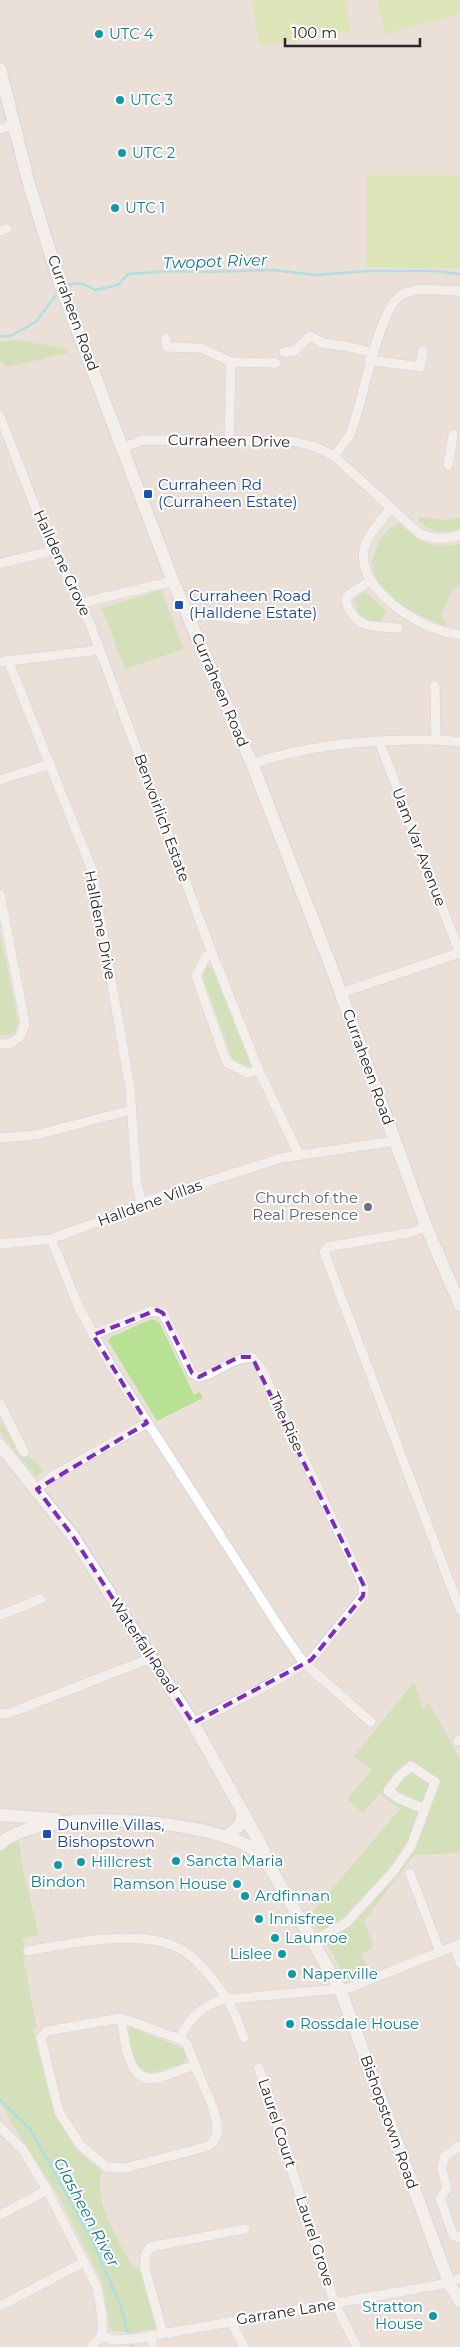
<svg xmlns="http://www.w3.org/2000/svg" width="460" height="2347" font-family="Montserrat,sans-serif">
<rect width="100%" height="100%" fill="#eae0d8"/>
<g fill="#b8e194">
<path d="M18,340L68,349V353L7,367L0,360V342Z"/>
<path d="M418,517L446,520L460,518V529C444,533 432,533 419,522Z"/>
<path d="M399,524C420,541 432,550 460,544V584L451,591L442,615L446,626C419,616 375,598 372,563C372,558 376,550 378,545C381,536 390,526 399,524Z"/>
<path d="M161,590L184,649L125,669L102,608Z"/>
<path d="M365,592L387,611L380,622L368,623L358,613L354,599Z"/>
<path d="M0,932L18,1022L16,1030L8,1036H0Z"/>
<path d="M206,964L214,969L251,1064V1068L233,1060L203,978Z"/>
<path d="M152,1319L159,1322L194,1395L200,1392L203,1398L157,1421L108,1341L111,1337Z"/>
<path d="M1,1421L19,1454L28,1455L44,1471L36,1477L0,1431Z"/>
<path d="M414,1682L423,1709L429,1703L458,1755H460V1853L414,1855L364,1921L374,1947L361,1954L371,1973L351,1980L344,1978L334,1956L309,1916L400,1809L380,1793L363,1813L347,1799L372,1770L354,1756Z"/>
<path d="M19,1841L23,1870L39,1935L22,1939L27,1956L23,1957L37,2028L33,2029L50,2098L60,2124L77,2151L102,2171C92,2202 119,2240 133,2267L140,2270L154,2314L156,2329L131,2333L110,2330L103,2283L57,2193L14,2127L0,2101V1851L11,1843Z"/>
<path d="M130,2027L182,2048L186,2052L185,2061L182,2064C137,2078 138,2077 127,2031Z"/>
</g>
<g fill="#cee88f">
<path d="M252,0H346L351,32L259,46Z"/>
<path d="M376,0H460V14L385,34Z"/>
<path d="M367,175H460V268L367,267Z"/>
</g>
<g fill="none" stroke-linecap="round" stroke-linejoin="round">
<g stroke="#6adbed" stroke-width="2.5">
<path d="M66,286C76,280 86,284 95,290L118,285L128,274L170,271L207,272L274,270L315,275L368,271H435L460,274"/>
<path d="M0,336H10L36,322L59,291"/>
<path d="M0,2100L30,2129L90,2236L121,2307L132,2347"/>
</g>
<defs>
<g id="street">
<path d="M0,129L12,125"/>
<path d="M0,231L7,229"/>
<path d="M166,338L167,347L201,348L231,362L229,442"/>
<path d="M284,352L294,351L310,336L323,343L350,347L373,353"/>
<path d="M369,360L420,367L423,351"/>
<path d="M231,362L276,363"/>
<path d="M0,416L49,543L72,584L92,629L212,953L259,1071L299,1155"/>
<path d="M122,448L143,440L292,441L316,447L334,456L420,534C433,539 447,540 460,535"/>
<path d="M334,456C339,449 346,442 350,434C363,406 377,307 403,294C420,286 442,291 460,291"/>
<path d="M448,465L453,435"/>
<path d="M391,508C382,520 367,534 364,550C358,583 400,613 426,625C437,630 449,633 460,635"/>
<path d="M0,563L53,551"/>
<path d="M370,581L347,596C346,601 347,606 350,611C361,630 379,626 398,628"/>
<path d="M81,603L165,583L172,579"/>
<path d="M190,619L203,614L246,620"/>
<path d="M8,660L92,870L130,1088L137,1184L141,1203"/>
<path d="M0,662L99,650"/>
<path d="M435,686L436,740"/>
<path d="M379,741L460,954"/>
<path d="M252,764C302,746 357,741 410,740C427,740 444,739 460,742"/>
<path d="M0,780L50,764"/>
<path d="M0,894L25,1023L20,1037L9,1044H0"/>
<path d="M212,953L206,956L196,976L227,1063L248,1073L259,1071"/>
<path d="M341,993L459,953"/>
<path d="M0,1138L36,1135L131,1110"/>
<path d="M426,1226L413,1232L328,1247L324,1252L460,1610"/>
<path d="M51,1239L79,1308L110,1364L283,1633L304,1663L371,1722"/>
<path d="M0,1244L51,1239L109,1218L141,1203L281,1158L395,1141"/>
<path d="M93,1335L151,1311L163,1313L192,1373L199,1377C219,1373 229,1358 252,1357L261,1368L364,1586L363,1596L311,1660L266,1686L193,1723"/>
<path d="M0,1404L24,1452"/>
<path d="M37,1489L51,1477L147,1423"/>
<path d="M0,1615L41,1599"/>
<path d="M0,1713L7,1714L151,1658"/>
<path d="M458,1741L460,1740"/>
<path d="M410,1873L440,1952"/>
<path d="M313,1941L346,1923L393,1872L411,1846L435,1782L411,1766L400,1775L388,1791L398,1798L424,1809"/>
<path d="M455,1946L460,1963"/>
<path d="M28,1951C70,1943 146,1927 184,1951C197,1959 219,1986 227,1999C234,2010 239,2025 244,2038"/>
<path d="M121,2018L47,2031L41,2038L59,2112L81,2146L107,2167L125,2168L209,2146C213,2142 216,2139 217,2133C220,2116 201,2082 195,2065"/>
<path d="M180,2039L121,2018C125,2039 126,2084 157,2078C170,2075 183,2069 195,2065L187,2044L180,2039C187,2020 202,2007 220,2000L349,1988L460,1944"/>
<path d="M259,2068L335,2304L357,2347"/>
<path d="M0,2127L23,2150L47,2190L97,2287L102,2316V2335L112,2340L134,2339L449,2283L460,2278"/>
<path d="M460,2146L444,2157L442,2169L447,2189L440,2198L453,2235L460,2238"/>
<path d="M0,2215L47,2190"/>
<path d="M0,2306L84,2262"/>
<path d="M231,2321L244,2347"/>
<path d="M163,2333L145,2269V2256L150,2247L245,2229"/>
<path d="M151,2335L153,2347"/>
<path d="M91,2347L102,2335"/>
</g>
<g id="secondary">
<path d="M0,69L28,181L60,284L172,579L252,764L332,969L426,1226L460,1305"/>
<path d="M0,1445L72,1535L193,1723L260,1843L264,1851V1860"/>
<path d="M0,1815L56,1819"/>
<path d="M226,1837L240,1825L243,1814"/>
<path d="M0,1844C42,1806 194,1819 244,1844C255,1849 264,1859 271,1869L340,1989L449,2283L460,2302"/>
</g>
</defs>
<use href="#street" stroke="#cdd4e0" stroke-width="11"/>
<use href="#secondary" stroke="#cdd4e0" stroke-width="15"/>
<use href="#street" stroke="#fff" stroke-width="9"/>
<use href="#secondary" stroke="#fff" stroke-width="12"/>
</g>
<path d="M0 0H460V2347H0ZM157,1310L163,1313L192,1373L199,1377L239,1357H252L364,1586L363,1596L311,1660L193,1723L72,1535L37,1489L147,1423L93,1335Z" fill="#eae0d8" fill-opacity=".55" fill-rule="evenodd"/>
<path fill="none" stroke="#7b2cbf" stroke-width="4" stroke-dasharray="10 6" stroke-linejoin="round" d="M157,1310L163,1313L192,1373L199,1377L239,1357H252L364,1586L363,1596L311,1660L193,1723L72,1535L37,1489L147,1423L93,1335Z"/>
<g fill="#0f9aa8" stroke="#fff" stroke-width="2">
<circle cx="99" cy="34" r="5"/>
<circle cx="120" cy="100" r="5"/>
<circle cx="122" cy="153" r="5"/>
<circle cx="115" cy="208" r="5"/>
<circle cx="176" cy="1861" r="5"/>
<circle cx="81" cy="1862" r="5"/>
<circle cx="58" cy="1865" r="5"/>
<circle cx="237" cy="1884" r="5"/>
<circle cx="245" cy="1896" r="5"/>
<circle cx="259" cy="1919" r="5"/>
<circle cx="275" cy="1938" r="5"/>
<circle cx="282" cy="1954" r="5"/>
<circle cx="292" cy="1974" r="5"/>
<circle cx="290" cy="2024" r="5"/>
<circle cx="433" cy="2316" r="5"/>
</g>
<g fill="#1a4fb4" stroke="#fff" stroke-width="2">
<rect x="143" y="489" width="10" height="10" rx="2.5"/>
<rect x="174" y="600" width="10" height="10" rx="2.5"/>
<rect x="42" y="1829" width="10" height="10" rx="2.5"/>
</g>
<circle fill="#6b7280" stroke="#fff" stroke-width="2" cx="368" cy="1207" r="5"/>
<g text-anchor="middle" stroke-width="4" stroke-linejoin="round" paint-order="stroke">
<g font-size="15" fill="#0d838f" stroke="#fff" text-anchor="start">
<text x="109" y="39">UTC 4</text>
<text x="130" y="105">UTC 3</text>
<text x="132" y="158">UTC 2</text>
<text x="125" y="213">UTC 1</text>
<text x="186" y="1866">Sancta Maria</text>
<text x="91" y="1867">Hillcrest</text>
<text x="58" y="1887" text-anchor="middle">Bindon</text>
<text x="227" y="1889" text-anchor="end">Ramson House</text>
<text x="255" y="1901">Ardfinnan</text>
<text x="269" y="1924">Innisfree</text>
<text x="285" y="1943">Launroe</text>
<text x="272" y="1959" text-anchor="end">Lislee</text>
<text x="302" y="1979">Naperville</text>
<text x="300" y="2029">Rossdale House</text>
<text x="423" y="2312" text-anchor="end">Stratton<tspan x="423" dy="17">House</tspan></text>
</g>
<g font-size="15" fill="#272727" stroke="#fff">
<text transform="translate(73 313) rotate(70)" y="5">Curraheen Road</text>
<text transform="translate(229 441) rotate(1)" y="5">Curraheen Drive</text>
<text transform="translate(62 563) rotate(65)" y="5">Halldene Grove</text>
<text transform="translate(220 690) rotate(67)" y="5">Curraheen Road</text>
<text transform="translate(162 818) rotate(70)" y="5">Benvoirlich Estate</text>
<text transform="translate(419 847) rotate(69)" y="5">Uam Var Avenue</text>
<text transform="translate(100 925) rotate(79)" y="5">Halldene Drive</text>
<text transform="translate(368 1067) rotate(70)" y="5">Curraheen Road</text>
<text transform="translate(150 1203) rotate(-20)" y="5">Halldene Villas</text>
<text transform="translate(286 1422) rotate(65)" y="5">The Rise</text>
<text transform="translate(144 1646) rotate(57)" y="5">Waterfall Road</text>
<text transform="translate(389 2122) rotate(70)" y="5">Bishopstown Road</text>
<text transform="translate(277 2123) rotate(72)" y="5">Laurel Court</text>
<text transform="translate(315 2241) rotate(72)" y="5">Laurel Grove</text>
<text transform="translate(286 2312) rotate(-9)" y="5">Garrane Lane</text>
</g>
<g font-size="15" fill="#164399" stroke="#fff" text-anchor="start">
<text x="158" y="490">Curraheen Rd<tspan x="158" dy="17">(Curraheen Estate)</tspan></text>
<text x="189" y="601">Curraheen Road<tspan x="189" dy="17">(Halldene Estate)</tspan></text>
<text x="57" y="1830">Dunville Villas,<tspan x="57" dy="17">Bishopstown</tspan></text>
</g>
<g font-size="15" fill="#5b616d" stroke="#fff" text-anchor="end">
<text x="358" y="1203">Church of the<tspan x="358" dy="17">Real Presence</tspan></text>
</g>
<g font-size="16" font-style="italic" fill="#0e7794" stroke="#fff">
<text transform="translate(215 261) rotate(-2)" y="6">Twopot River</text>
<text transform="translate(87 2212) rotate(62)" y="6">Glasheen River</text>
</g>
</g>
<path d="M285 38v8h135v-8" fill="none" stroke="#272727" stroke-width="2.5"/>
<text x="292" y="38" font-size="15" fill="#272727" stroke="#ffffff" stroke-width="4" paint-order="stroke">100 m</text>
</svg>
